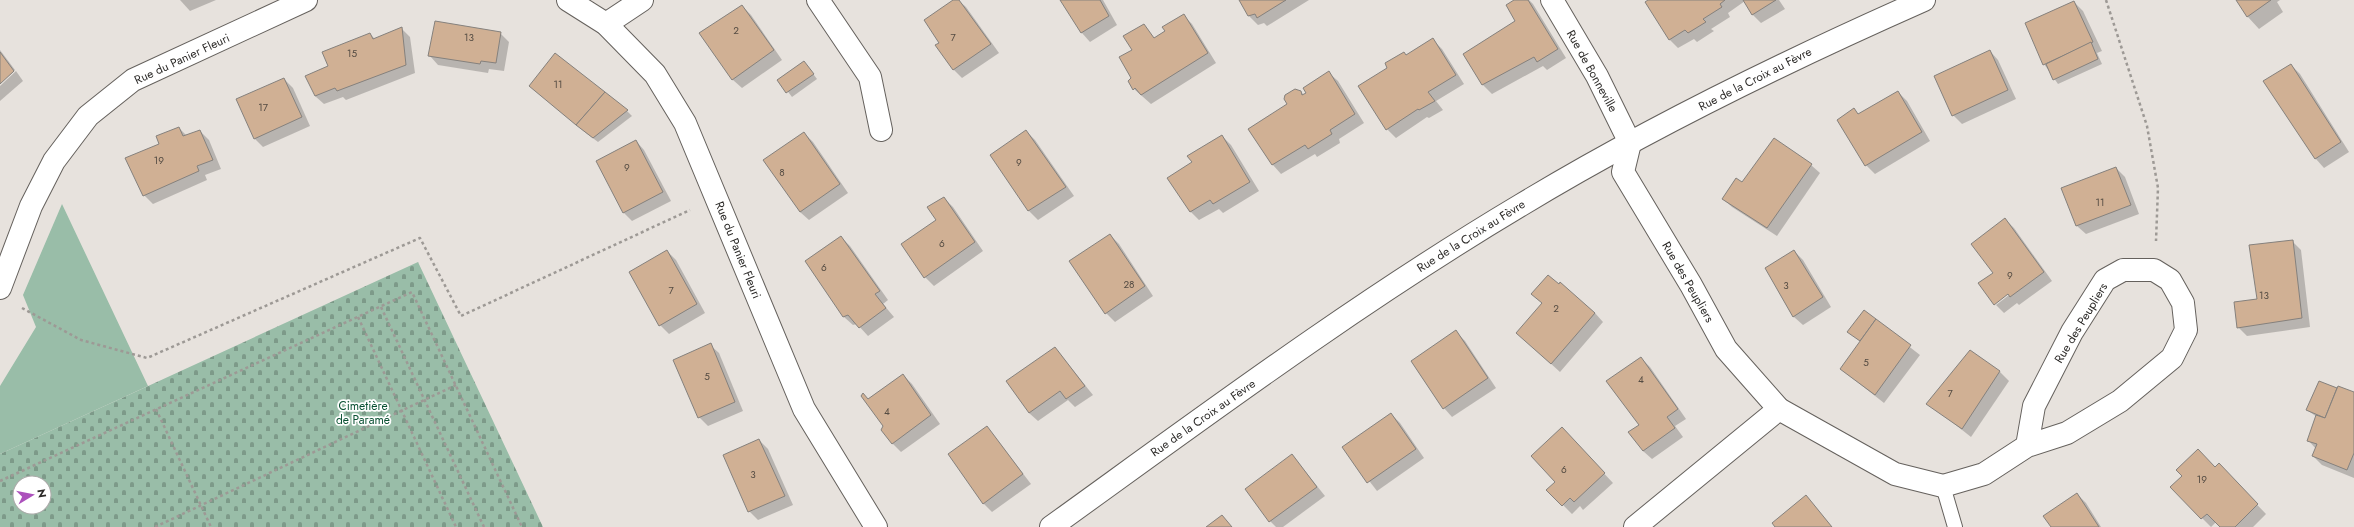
<svg xmlns="http://www.w3.org/2000/svg" width="2354" height="527" font-family="Jost,sans-serif">
<defs>
<pattern id="cemetery-stones" width="16" height="16" patternUnits="userSpaceOnUse"><rect width="16" height="16" fill="#99bda8"/><path d="M2 7V4a2 2 0 0 1 4 0v3zM10 15v-3a2 2 0 0 1 4 0v3z" fill="#7d9a89"/></pattern>
</defs>
<rect width="100%" height="100%" fill="#e7e2dd"/>
<path fill="#99bda8" d="M62,204L148,386L0,454V386L36,327L23,295Z"/>
<path fill="url(#cemetery-stones)" fill-rule="evenodd" d="M418,262L543,527H0V454ZM20,483H44V507H20Z"/>
<g fill="#0003">
<path d="M180,0H216L190,11Z"/>
<path d="M955,0H958L966,7L999,53L962,78L953,69L940,43Z"/>
<path d="M1062,0H1103L1117,25L1090,42L1082,33Z"/>
<path d="M1240,0H1309L1267,26L1264,23L1258,25L1249,16Z"/>
<path d="M1516,0H1529L1533,4L1566,58L1547,70L1543,66L1492,94L1483,85L1465,55L1516,22Z"/>
<path d="M1650,0H1779L1785,9L1761,23L1752,14L1745,1L1728,13L1730,17L1711,29L1714,31L1697,42L1694,39L1678,48L1669,39Z"/>
<path d="M2237,0H2280L2277,2L2283,12L2259,29L2248,17Z"/>
<path d="M2074,2L2083,11L2102,51L2097,53L2102,64L2058,84L2044,64Z"/>
<path d="M742,6L751,15L782,60L742,88L733,80L700,33Z"/>
<path d="M1184,16L1192,24L1216,63L1151,104L1134,89L1133,50L1143,25L1155,39Z"/>
<path d="M401,28L410,37L415,73L346,100L343,97L324,104L315,96L329,67L370,34L375,39Z"/>
<path d="M500,33L509,42L504,71L489,69L488,73L438,65L430,56Z"/>
<path d="M1433,40L1442,49L1464,84L1436,101L1443,110L1429,118L1427,117L1396,138L1387,129Z"/>
<path d="M0,50L15,70L0,83Z"/>
<path d="M1990,51L1998,60L2016,99L1962,124L1953,115Z"/>
<path d="M555,54L627,111L632,116L598,142L586,133L530,86Z"/>
<path d="M2291,65L2300,74L2349,152L2324,168L2316,159L2265,81Z"/>
<path d="M808,67L817,79L792,97L779,80Z"/>
<path d="M16,71L23,81L0,101V86Z"/>
<path d="M1329,73L1338,81L1364,123L1339,139L1340,143L1317,157L1315,154L1281,174L1273,165L1249,129L1289,104L1301,92L1304,95L1308,93Z"/>
<path d="M284,79L293,88L310,126L263,147L254,138Z"/>
<path d="M1898,92L1907,101L1930,141L1875,174L1866,165L1854,110L1859,115Z"/>
<path d="M179,128L187,136L200,131L209,140L221,169L205,175L207,180L153,204L144,195Z"/>
<path d="M1026,131L1035,140L1074,196L1038,220L1029,211L991,155Z"/>
<path d="M804,133L813,142L848,193L809,220L800,212Z"/>
<path d="M1222,136L1231,145L1259,191L1223,213L1219,209L1199,220L1190,211L1193,163Z"/>
<path d="M636,141L644,150L671,201L632,221L623,212Z"/>
<path d="M1811,165L1820,173L1777,236L1732,207L1723,199Z"/>
<path d="M2116,168L2125,177L2139,214L2086,234L2077,226L2063,188Z"/>
<path d="M944,198L953,207L983,251L934,286L925,277L903,245L937,220Z"/>
<path d="M2005,219L2014,228L2052,281L2019,305L2017,303L2004,313L1996,305L2013,292L1994,274Z"/>
<path d="M1110,235L1119,244L1153,296L1115,322L1106,313Z"/>
<path d="M841,237L850,246L888,300L883,304L894,317L868,336L857,324L853,325L844,317L807,262Z"/>
<path d="M2292,241L2301,250L2310,327L2247,336L2238,327L2258,300Z"/>
<path d="M667,251L676,260L705,313L669,334L660,325Z"/>
<path d="M1794,251L1803,260L1831,307L1803,325L1794,317L1766,268Z"/>
<path d="M1532,294L1595,313L1603,322L1560,372L1517,333L1543,304Z"/>
<path d="M1875,320L1920,355L1884,403L1841,369L1861,342L1849,332Z"/>
<path d="M1456,332L1465,341L1496,388L1452,417L1444,408Z"/>
<path d="M710,345L719,353L743,411L708,426L699,417Z"/>
<path d="M1055,348L1093,395L1075,407L1068,400L1038,421L1029,413Z"/>
<path d="M1970,351L2000,372L2009,381L1971,437L1928,403Z"/>
<path d="M1641,358L1650,367L1686,419L1675,426L1683,437L1652,459L1643,451L1640,425Z"/>
<path d="M903,375L912,384L940,424L901,452L892,443L868,399Z"/>
<path d="M2319,382L2354,393V478L2322,465L2313,456L2316,449L2308,440L2317,417L2307,410Z"/>
<path d="M1391,414L1400,423L1424,458L1377,491L1343,447Z"/>
<path d="M987,427L1031,484L992,512L983,503Z"/>
<path d="M1570,437L1613,483L1583,510L1580,506L1572,514L1548,490L1557,482Z"/>
<path d="M759,440L768,449L793,505L758,520L749,511Z"/>
<path d="M1292,455L1325,496L1283,527H1276L1270,521Z"/>
<path d="M2219,465L2266,514L2253,527H2221L2216,522L2211,527L2171,487Z"/>
<path d="M2077,494L2086,503L2101,527H2052Z"/>
<path d="M1806,496L1832,527H1776Z"/>
</g>
<g fill="#d0b094" stroke="#85817d">
<path d="M953,0H959L991,44L953,70L935,45L939,43L924,20Z"/>
<path d="M1060,0H1100L1109,16L1081,33Z"/>
<path d="M1239,0H1286L1257,18L1255,14L1248,16Z"/>
<path d="M1514,0H1528L1558,49L1537,62L1534,57L1482,85L1463,54L1515,21L1506,5Z"/>
<path d="M1648,0H1725L1720,4L1722,7L1703,19L1706,22L1688,33L1685,30L1669,40L1645,2Z"/>
<path d="M1743,0H1776L1752,15Z"/>
<path d="M2236,0H2271L2247,17Z"/>
<path d="M2074,1L2093,42L2043,65L2025,23Z"/>
<path d="M742,5L774,50L732,80L699,33Z"/>
<path d="M1184,14L1208,53L1141,95L1135,88L1133,90L1128,81L1131,78L1119,57L1132,50L1123,36L1144,24L1154,38L1165,31L1162,27Z"/>
<path d="M435,21L501,32L496,63L481,61L480,64L428,56Z"/>
<path d="M402,27L406,65L337,91L335,88L315,96L305,76L328,66L322,52L370,33L373,39Z"/>
<path d="M1433,38L1456,75L1428,92L1435,101L1419,110L1418,109L1386,130L1358,86L1387,68L1385,63L1404,52L1406,55Z"/>
<path d="M2091,42L2098,59L2053,80L2046,64Z"/>
<path d="M1990,50L2008,90L1952,116L1934,76Z"/>
<path d="M0,52L14,71L0,84Z"/>
<path d="M555,53L605,92L576,125L529,86Z"/>
<path d="M804,61L814,74L786,93L777,80Z"/>
<path d="M2291,64L2341,142L2315,159L2263,81Z"/>
<path d="M1329,71L1355,114L1330,130L1332,134L1308,149L1305,145L1272,165L1248,129L1287,104L1284,99L1285,95L1295,89L1301,91L1302,95L1306,93L1303,88Z"/>
<path d="M284,78L302,117L254,139L236,99Z"/>
<path d="M1898,91L1922,132L1865,166L1837,120L1854,108L1858,114Z"/>
<path d="M605,92L628,110L593,138L576,125Z"/>
<path d="M179,127L183,136L200,130L213,160L197,166L199,171L143,196L125,158L159,144L156,136Z"/>
<path d="M1026,130L1066,187L1028,211L990,155Z"/>
<path d="M804,132L840,184L800,212L763,160Z"/>
<path d="M1222,135L1250,182L1213,204L1210,200L1190,212L1167,178L1192,162L1187,156Z"/>
<path d="M1774,138L1812,164L1767,228L1722,199L1736,178L1742,182Z"/>
<path d="M636,140L663,192L623,213L596,161Z"/>
<path d="M2116,167L2131,205L2076,226L2061,188Z"/>
<path d="M944,197L975,242L924,278L901,244L936,220L927,207Z"/>
<path d="M2005,218L2044,272L2010,297L2008,294L1994,305L1978,283L1993,273L1971,244Z"/>
<path d="M1110,234L1145,286L1105,314L1069,261Z"/>
<path d="M841,236L880,291L875,294L886,308L859,328L848,315L843,317L805,261Z"/>
<path d="M2293,240L2302,318L2237,328L2234,302L2257,299L2249,245Z"/>
<path d="M667,250L697,304L659,326L629,272Z"/>
<path d="M1794,250L1823,297L1793,317L1765,268Z"/>
<path d="M1548,275L1559,284L1560,282L1595,313L1551,364L1516,333L1542,303L1531,294Z"/>
<path d="M1864,310L1876,319L1860,341L1847,332Z"/>
<path d="M1876,319L1911,345L1875,395L1840,369Z"/>
<path d="M1456,330L1488,378L1443,409L1411,361Z"/>
<path d="M711,343L735,402L698,418L673,360Z"/>
<path d="M1055,347L1085,386L1066,399L1060,391L1029,413L1006,381Z"/>
<path d="M1970,350L2000,371L1962,429L1926,404Z"/>
<path d="M1641,357L1678,409L1667,417L1675,428L1643,451L1628,432L1639,425L1606,381Z"/>
<path d="M903,374L931,415L892,444L881,430L883,426L861,396L863,393L868,399Z"/>
<path d="M2319,381L2337,388L2325,418L2306,410Z"/>
<path d="M2338,386L2354,392V453L2347,470L2312,456L2317,444L2307,441L2316,415L2325,418Z"/>
<path d="M1391,413L1416,449L1367,483L1342,447Z"/>
<path d="M987,426L1023,474L983,504L948,454Z"/>
<path d="M1562,427L1605,473L1574,502L1570,498L1562,506L1546,490L1555,482L1531,456Z"/>
<path d="M759,439L785,496L748,512L723,455Z"/>
<path d="M2198,449L2215,467L2219,463L2258,504L2235,527H2220L2207,514L2201,519L2170,487L2182,476L2176,470Z"/>
<path d="M1292,454L1317,487L1269,522L1245,489Z"/>
<path d="M2077,493L2099,527H2051L2043,516Z"/>
<path d="M1806,495L1832,527H1775L1772,523Z"/>
<path d="M1222,515L1232,527H1206Z"/>
</g>
<g fill="none" stroke-linecap="round" stroke-linejoin="round">
<defs>
<path id="lane" d="M1943,486L1955,527"/>
<g id="street">
<path d="M568,0L606,24L655,74L685,123L804,409L876,527"/>
<path d="M818,0L870,77L881,130"/>
<path d="M1552,0L1597,76L1630,143L1623,172L1691,285L1726,349L1779,409L1895,474L1943,486L1984,474L2027,446L2067,433L2120,401L2172,358L2186,330L2183,303L2170,280L2154,270H2123L2105,280L2072,332L2034,406L2027,446"/>
<path d="M606,24L642,0"/>
<path d="M0,288L31,206L54,161L88,116L133,80L306,0"/>
<path d="M1635,527L1779,409"/>
</g>
<path id="secondary" d="M1051,527C1205,416 1358,302 1521,205C1650,127 1786,61 1924,0"/>
</defs>
<use href="#lane" stroke="#65615d" stroke-width="16"/>
<use href="#street" stroke="#65615d" stroke-width="24"/>
<use href="#secondary" stroke="#65615d" stroke-width="24"/>
<g stroke="#9d9995" stroke-width="2.5" stroke-dasharray="3 3" stroke-linecap="butt">
<path d="M2106,0L2147,126L2158,188L2156,241"/>
<path d="M381,307L484,527"/>
<path d="M22,308L81,340L147,358L420,238L461,316L690,210"/>
<path d="M358,317L456,527"/>
<path d="M156,409L211,527"/>
<path d="M0,481L412,292L522,527"/>
<path d="M155,527L456,385"/>
</g>
<use href="#lane" stroke="#fff" stroke-width="14"/>
<use href="#street" stroke="#fff" stroke-width="22"/>
<use href="#secondary" stroke="#fff" stroke-width="22"/>
</g>
<g text-anchor="middle" stroke-width="3.5" stroke-linejoin="round" paint-order="stroke">
<g font-size="10" fill="#554c43">
<text x="736" y="34">2</text>
<text x="469" y="41">13</text>
<text x="953" y="41">7</text>
<text x="352" y="57">15</text>
<text x="558" y="88">11</text>
<text x="263" y="111">17</text>
<text x="159" y="164">19</text>
<text x="1019" y="166">9</text>
<text x="627" y="171">9</text>
<text x="782" y="176">8</text>
<text x="2100" y="206">11</text>
<text x="942" y="247">6</text>
<text x="824" y="271">6</text>
<text x="2010" y="279">9</text>
<text x="1129" y="288">28</text>
<text x="1786" y="289">3</text>
<text x="671" y="294">7</text>
<text x="2264" y="299">13</text>
<text x="1556" y="312">2</text>
<text x="1866" y="366">5</text>
<text x="707" y="380">5</text>
<text x="1641" y="383">4</text>
<text x="1950" y="397">7</text>
<text x="887" y="415">4</text>
<text x="1564" y="473">6</text>
<text x="753" y="478">3</text>
<text x="2202" y="483">19</text>
</g>
<g font-size="12" fill="#2c2a28" stroke="#fff">
<text transform="translate(182 59) rotate(-25)" y="4">Rue du Panier Fleuri</text>
<text transform="translate(1592 71) rotate(61)" y="4">Rue de Bonneville</text>
<text transform="translate(1755 79) rotate(-27)" y="4">Rue de la Croix au Fèvre</text>
<text transform="translate(1471 236) rotate(-32)" y="4">Rue de la Croix au Fèvre</text>
<text transform="translate(738 250) rotate(68)" y="4">Rue du Panier Fleuri</text>
<text transform="translate(1688 282) rotate(60)" y="4">Rue des Peupliers</text>
<text transform="translate(2081 323) rotate(-59)" y="4">Rue des Peupliers</text>
<text transform="translate(1203 418) rotate(-35)" y="4">Rue de la Croix au Fèvre</text>
</g>
<g font-size="12" fill="#0b5234" stroke="#fff">
<text x="363" y="410">Cimetière<tspan x="363" dy="14">de Paramé</tspan></text>
</g>
</g>
<g transform="translate(32 495) rotate(80)"><circle r="19" fill="#ffffff" stroke="#abaaa9"/>
<path d="M0-3L7 15L0 10L-7 15Z" fill="#ac51bc"/>
<text y="-6" font-size="11" font-weight="bold" text-anchor="middle" fill="#2c2a28">N</text>
</g>
</svg>
